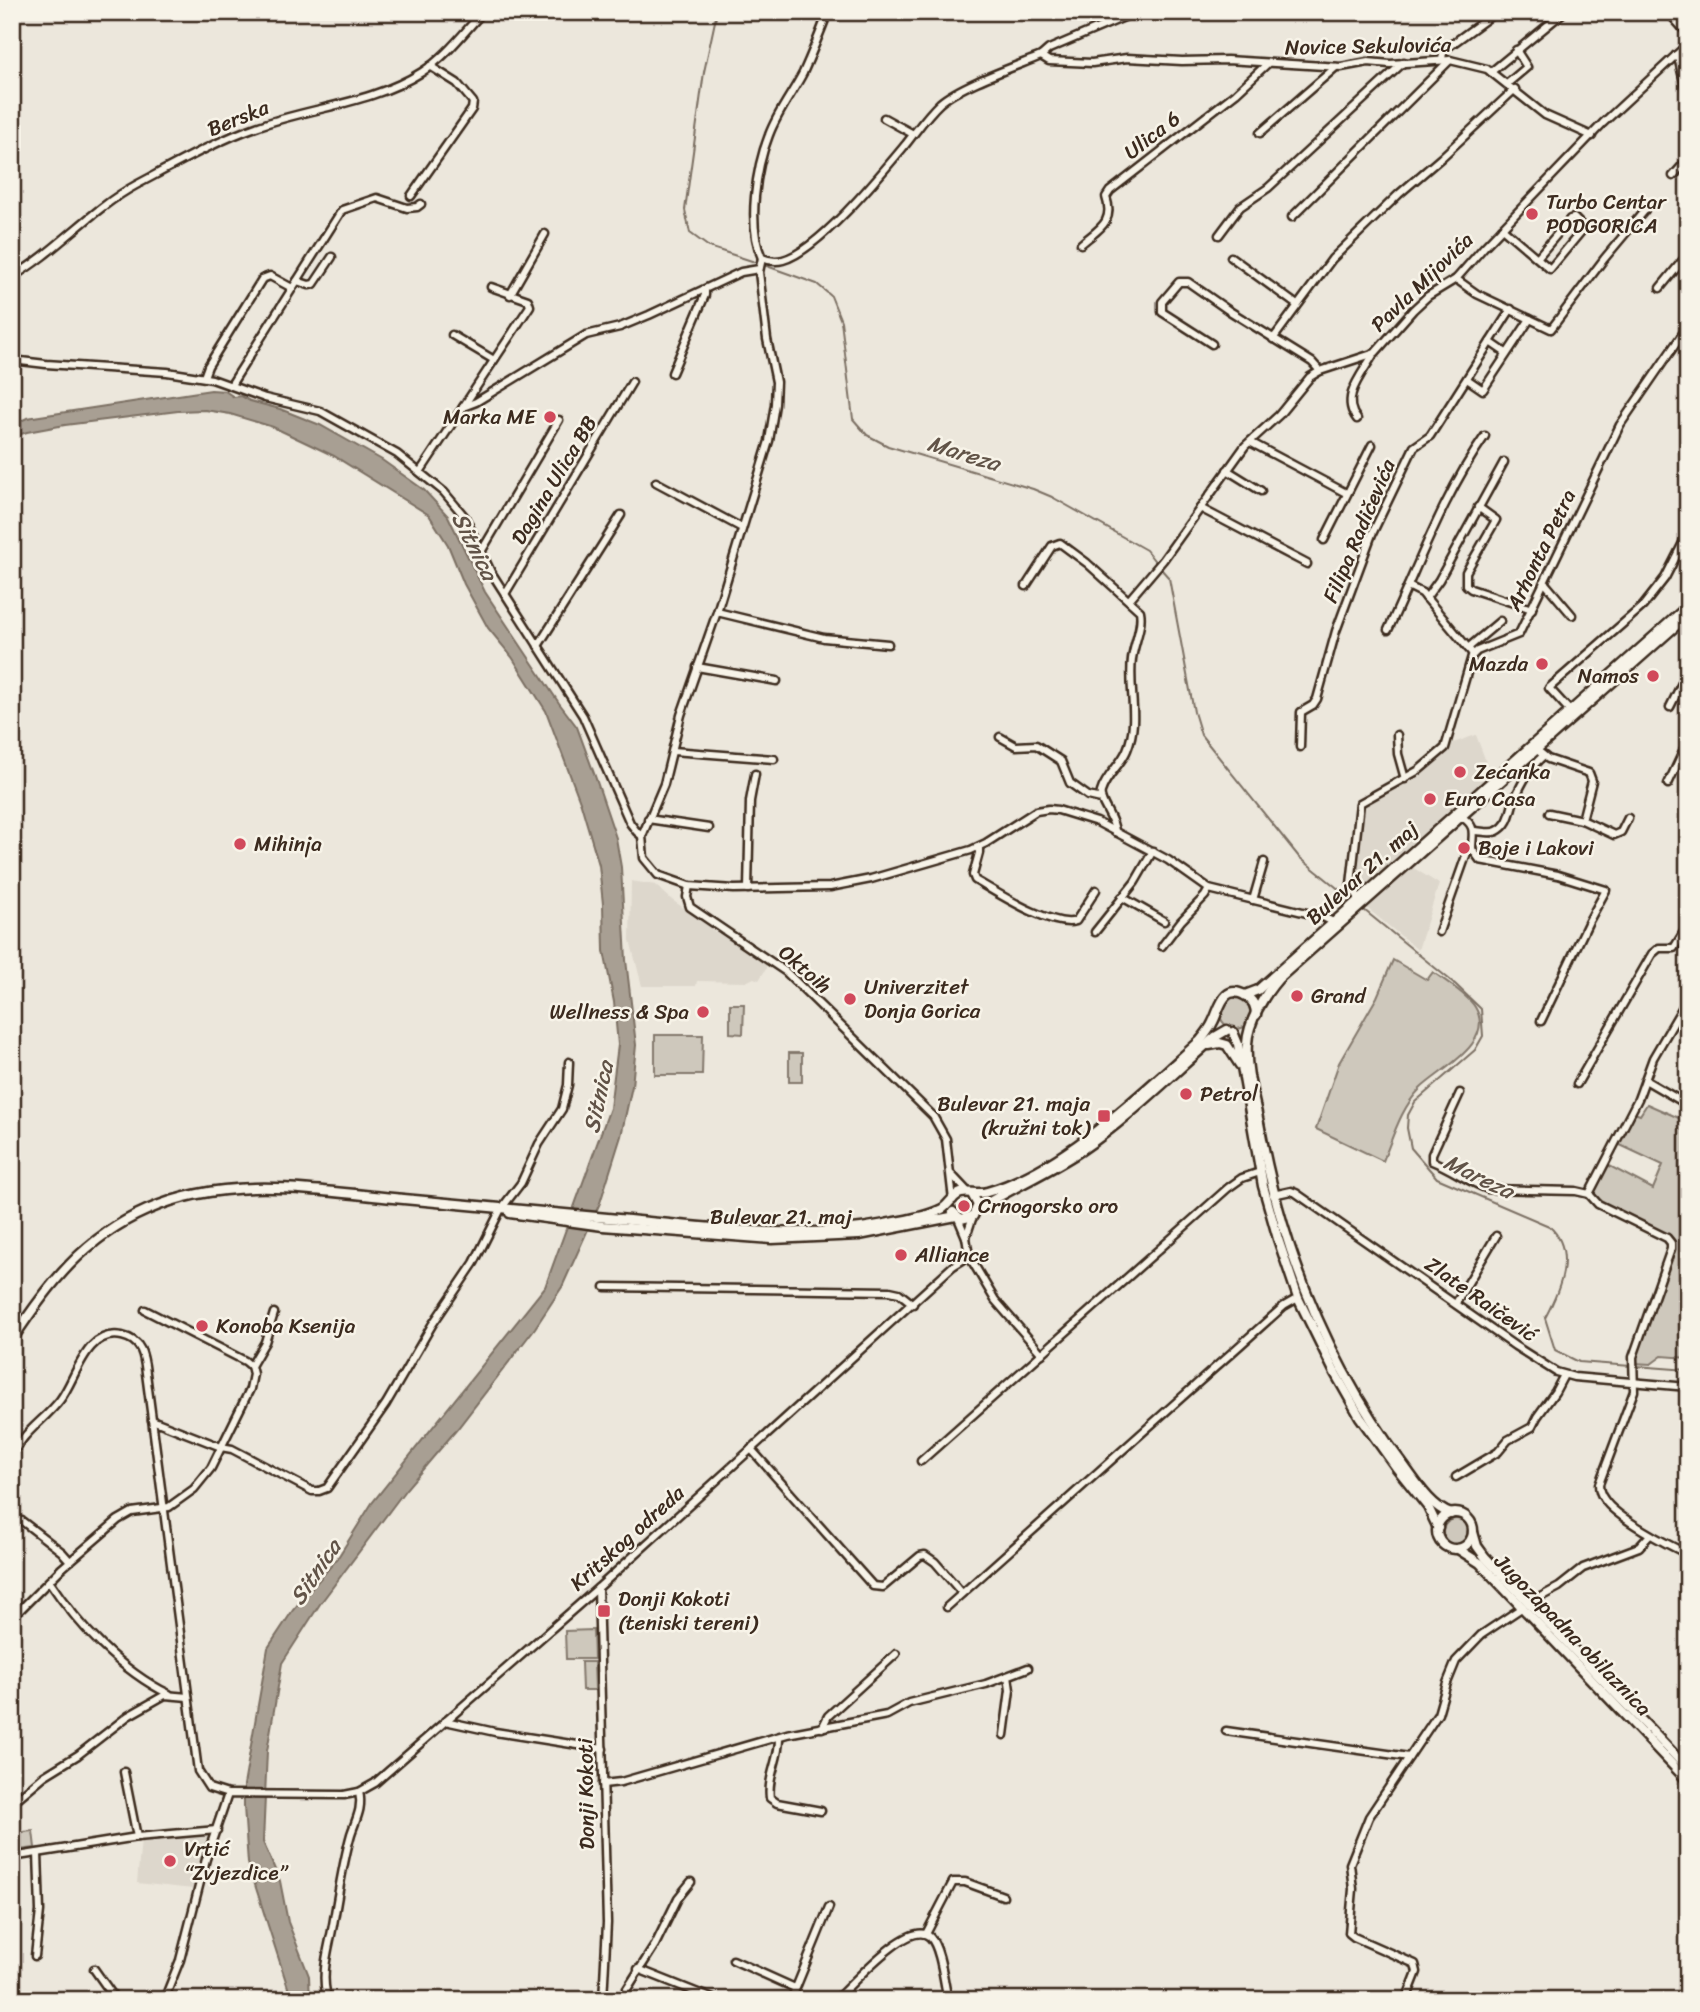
<svg xmlns="http://www.w3.org/2000/svg" width="1700" height="2012" font-family="Sriracha,sans-serif">
<rect width="100%" height="100%" fill="#ece7dc"/>
<filter id="ink" filterUnits="userSpaceOnUse"><feTurbulence type="fractalNoise" baseFrequency=".0143" numOctaves="2"/><feDisplacementMap in="SourceGraphic" scale="14" xChannelSelector="R" yChannelSelector="G"/><feConvolveMatrix kernelMatrix="1 2 1 2 8 2 1 2 1" color-interpolation-filters="sRGB"/></filter>
<g filter="url(#ink)">
<g fill="#ddd7cc">
<path d="M1476,735L1491,775L1369,887L1355,876L1363,804L1420,773L1453,743Z"/>
<path d="M1412,867L1439,884L1418,950L1367,908Z"/>
<path d="M631,881L656,885L672,900L713,928L712,930L719,934L720,932L766,961V969L759,980L754,978L746,982L697,981L696,986H642L630,940Z"/>
<path d="M203,1833L209,1839L193,1889L137,1883L141,1839Z"/>
</g>
<g fill="#cec8bc" stroke="#84796d" stroke-width="2">
<path d="M1393,960L1427,980L1433,972C1444,980 1468,995 1475,1007C1497,1043 1439,1070 1420,1089C1401,1108 1393,1137 1383,1161L1316,1129L1339,1063L1377,997Z"/>
<circle cx="1236" cy="1013" r="16"/>
<path d="M730,1004H744L743,1034L730,1033Z"/>
<path d="M655,1035H703L702,1075H655Z"/>
<rect x="789" y="1053" width="13" height="29"/>
<path d="M1647,1104L1688,1122V1358L1662,1356L1651,1364L1633,1363L1674,1248L1673,1241L1599,1202L1593,1194L1608,1165L1653,1189L1663,1165L1618,1144L1634,1113L1640,1115Z"/>
<circle cx="1456" cy="1532" r="13"/>
<path d="M593,1630L594,1659H566L565,1631Z"/>
<path d="M581,1662H594L595,1690H582Z"/>
<path d="M33,1831L35,1848L12,1851V1833Z"/>
</g>
<path fill="#a89f93" stroke="#7c7064" stroke-width="2" d="M211,390L225,391L234,397L241,396L250,401L280,409L320,425L382,460L424,490L448,516L485,592L559,703L577,727L595,776L616,838L621,867L626,960L636,1045L632,1086L621,1136L600,1203L562,1287L535,1328L458,1428L406,1489L320,1604L282,1663L267,1751L263,1842L280,1881L288,1922L309,1976L310,2000H292L248,1863L244,1807V1785L268,1648L293,1610L337,1559L372,1503L545,1287L610,1108L618,1045L614,1002L604,951L603,904L599,865L581,804L546,711L512,657L488,628L464,584L448,545L429,515L334,456L273,427L230,414L205,410L178,411L65,425L27,432L12,437V425L27,418Z"/>
<g fill="none" stroke-linecap="round" stroke-linejoin="round">
<g stroke="#7c7064" stroke-width="2">
<path d="M717,12L704,72L685,210L690,233L709,247L758,263"/>
<path d="M764,265L817,284L831,296L841,321L853,419L867,435L888,446L1033,489L1052,497L1146,550L1157,564"/>
<path d="M1161,569L1169,578L1194,712L1201,735L1299,857L1352,900"/>
<path d="M1364,910L1455,984L1481,1009L1483,1036L1475,1050L1415,1102L1408,1115L1407,1128L1411,1148L1437,1178L1549,1226C1577,1251 1560,1290 1545,1318L1555,1350L1579,1362L1631,1366"/>
<path d="M1636,1366L1688,1370"/>
</g>
<defs>
<g id="minor">
<path d="M1668,12L1688,34"/>
<path d="M1676,55L1679,61L1688,99"/>
<path d="M1041,56L1049,61L1092,63L1127,58L1182,61L1227,60L1341,67L1368,62L1390,64L1450,60L1487,69L1545,115L1592,136"/>
<path d="M1442,60L1443,52L1448,47L1496,12"/>
<path d="M1491,72L1564,12"/>
<path d="M1508,83L1527,67L1516,50"/>
<path d="M884,118L913,134"/>
<path d="M1260,133L1336,67"/>
<path d="M1673,176L1688,159"/>
<path d="M411,196L472,109L473,102L457,83L430,66"/>
<path d="M1292,217L1450,60"/>
<path d="M1502,228L1550,269L1584,228L1574,218L1570,219L1537,258"/>
<path d="M1219,235L1240,207L1268,188L1404,62"/>
<path d="M1081,244C1098,229 1115,223 1106,197L1110,191L1236,93L1267,64"/>
<path d="M1231,257L1297,305"/>
<path d="M762,258L759,272L767,339L776,382L775,404L769,441L717,612L681,715L664,784L642,836L644,858L658,875L689,886L734,889L830,887L871,879L971,850L986,843L1036,811L1049,809L1058,810L1097,822L1168,860L1209,889L1323,917L1333,922"/>
<path d="M762,258C769,261 776,262 783,260C819,250 881,174 906,144C917,130 927,115 940,103C961,85 1014,67 1041,56L1049,49L1136,12"/>
<path d="M762,258C747,225 756,168 769,135C777,113 792,94 803,73C812,53 820,33 828,12"/>
<path d="M12,277C57,251 90,210 136,185C172,166 218,140 256,127C311,107 372,104 422,72C446,57 464,32 483,12"/>
<path d="M1456,279L1477,294L1551,329L1604,259L1645,210"/>
<path d="M297,281L309,285L314,284L332,257"/>
<path d="M1660,288L1688,254"/>
<path d="M510,295L545,234"/>
<path d="M452,335L494,360"/>
<path d="M1273,339L1332,259L1399,194L1441,158L1515,89"/>
<path d="M1490,342L1506,353"/>
<path d="M1212,344L1162,312V302L1179,282H1188L1228,310L1312,362L1320,371"/>
<path d="M12,360L46,364L167,372L212,379L265,398L320,411L397,454L444,492L465,517L491,572L583,716L630,823L637,832L642,836"/>
<path d="M672,373L705,295V290"/>
<path d="M204,377L208,366L262,279L270,276L292,288"/>
<path d="M1467,379L1483,390L1530,319"/>
<path d="M231,385L342,210L377,198L407,208L417,207L421,204"/>
<path d="M463,407L476,402L586,335L620,327L649,315L741,272L759,269"/>
<path d="M1357,419C1340,398 1361,376 1373,355"/>
<path d="M1250,442L1346,493"/>
<path d="M1227,470L1261,491"/>
<path d="M420,472L530,306L528,300L491,287"/>
<path d="M656,482L742,528"/>
<path d="M1478,507L1496,520L1466,572V585L1471,589L1532,609"/>
<path d="M1200,508L1307,564"/>
<path d="M1324,540L1372,445"/>
<path d="M481,552L559,420"/>
<path d="M1544,582L1572,615"/>
<path d="M1026,586L1052,546L1060,543L1087,563L1140,611C1143,626 1134,643 1132,659C1128,690 1140,719 1127,750C1121,765 1106,775 1101,792C1098,802 1115,818 1115,832"/>
<path d="M1408,586L1422,593L1473,654"/>
<path d="M505,594L632,382"/>
<path d="M1426,598L1439,580L1504,462"/>
<path d="M1129,600L1163,560L1245,446L1279,415L1310,377L1320,371L1375,353L1413,310L1428,296L1456,279L1484,247L1603,123L1688,44"/>
<path d="M717,612L824,638L888,644"/>
<path d="M1388,630C1419,564 1443,496 1485,436"/>
<path d="M538,646L621,515"/>
<path d="M1468,648L1500,621"/>
<path d="M697,667L777,681"/>
<path d="M1670,707L1688,671"/>
<path d="M1570,711L1549,688L1643,606L1665,578L1688,533"/>
<path d="M1397,735L1398,754L1405,779"/>
<path d="M1000,737L1016,746L1036,745L1061,761L1070,783L1088,796L1101,799"/>
<path d="M1300,747L1301,712L1313,705L1317,699L1336,631L1372,534L1414,447L1430,436L1511,309"/>
<path d="M1537,750L1548,759L1589,773L1592,781L1582,820L1614,835L1621,832L1628,818"/>
<path d="M673,751L774,759"/>
<path d="M1668,784L1688,741"/>
<path d="M1549,813L1582,820"/>
<path d="M1462,817C1477,827 1472,833 1472,849L1480,860L1558,875L1606,890L1589,921L1541,1021"/>
<path d="M648,819L709,828"/>
<path d="M1475,831C1481,831 1491,834 1497,831C1511,824 1510,810 1515,798C1522,783 1530,767 1543,756"/>
<path d="M979,847V853L973,875L975,880C996,892 1053,929 1076,921L1096,890"/>
<path d="M689,886L687,897L690,907L786,972L933,1116L946,1139L953,1200"/>
<path d="M748,889L750,801L755,774"/>
<path d="M1122,897L1164,921"/>
<path d="M1359,898L1354,891L1351,884L1360,803L1419,770L1445,748L1472,656L1477,651L1519,634L1620,425L1688,326"/>
<path d="M1253,900L1264,862"/>
<path d="M1095,932L1135,882L1153,851"/>
<path d="M1439,932L1468,850L1472,847"/>
<path d="M1162,946L1181,921L1205,896L1209,889"/>
<path d="M1645,1080L1688,1105"/>
<path d="M1577,1084L1652,954L1659,948H1674L1688,925"/>
<path d="M1460,1093L1432,1154V1161C1452,1169 1469,1182 1488,1189L1576,1191L1589,1194L1598,1204L1667,1238L1671,1243V1249L1633,1357L1634,1391L1599,1484C1599,1489 1600,1494 1604,1499C1615,1517 1668,1545 1688,1554"/>
<path d="M952,1175L968,1192"/>
<path d="M1589,1194L1638,1099L1653,1058L1688,998"/>
<path d="M1273,1195L1291,1191L1296,1193L1515,1346L1556,1372L1574,1377L1688,1387"/>
<path d="M966,1237L973,1216"/>
<path d="M969,1256L995,1300L1042,1354"/>
<path d="M605,1287L890,1291L899,1293L913,1304"/>
<path d="M1456,1303L1496,1236"/>
<path d="M145,1310L245,1361L251,1366"/>
<path d="M152,1420L221,1447L232,1449L312,1491H319L327,1488L386,1404L432,1325L474,1263L501,1209L521,1183L539,1144L562,1109L568,1085L569,1062"/>
<path d="M751,1449L873,1586L883,1587L920,1556L925,1555L935,1562L962,1593"/>
<path d="M12,1457C22,1432 44,1421 60,1400C77,1378 85,1329 122,1336C142,1340 144,1356 146,1373L198,1771L209,1788L228,1794"/>
<path d="M921,1461L1228,1188L1242,1178L1260,1172"/>
<path d="M1456,1477L1498,1452L1508,1440L1532,1427L1537,1417L1555,1392L1564,1375"/>
<path d="M22,1521L62,1552L70,1561"/>
<path d="M49,1581C78,1625 121,1671 169,1694"/>
<path d="M598,1588L607,1923L603,2000"/>
<path d="M1529,1603L1559,1587L1583,1568L1639,1547L1650,1535"/>
<path d="M947,1607L1284,1306L1298,1298"/>
<path d="M12,1615L21,1609L61,1569L118,1520L132,1512L169,1507L194,1489L211,1468L250,1389L253,1374L251,1366L265,1342L274,1313"/>
<path d="M445,1721L495,1732L603,1749"/>
<path d="M822,1728L828,1716L896,1654"/>
<path d="M1226,1731L1409,1757"/>
<path d="M1004,1735L1010,1690L1008,1676"/>
<path d="M779,1737C780,1758 767,1777 770,1798L777,1803L821,1811"/>
<path d="M124,1772L137,1837"/>
<path d="M603,1784L621,1782L787,1734L887,1715L909,1703L986,1684L1028,1668"/>
<path d="M12,1803L44,1776L78,1755L128,1716L165,1695L188,1697"/>
<path d="M12,1857L137,1837L217,1830"/>
<path d="M926,1934L953,1882H965L1003,1896"/>
<path d="M35,1956L40,1911L38,1853"/>
<path d="M733,1960L795,1988"/>
<path d="M94,1969L116,2000"/>
<path d="M638,1969L716,2000"/>
<path d="M164,2000L180,1960L206,1859L228,1794L344,1795L359,1792L375,1783L598,1588L953,1266L969,1256L966,1237L958,1218"/>
<path d="M328,2000C319,1973 330,1946 334,1919C339,1891 343,1862 351,1834C356,1819 363,1808 359,1792"/>
<path d="M620,2000L655,1945L678,1898L691,1882"/>
<path d="M791,2000L829,1907"/>
<path d="M835,2000C850,1987 910,1917 930,1937C941,1948 944,1984 948,2000"/>
<path d="M1406,2000L1417,1972L1415,1964L1354,1937L1349,1933L1353,1889L1350,1864L1369,1817L1438,1714L1447,1683L1456,1661L1481,1635L1523,1607"/>
</g>
<g id="major">
<path d="M1245,995L1258,990L1688,606"/>
<path d="M1233,1032L1238,1044L1263,1186L1278,1239L1298,1298L1335,1373L1360,1417L1396,1467L1428,1507L1438,1528"/>
<path d="M1209,1045L1220,1043L1227,1045L1240,1065"/>
<path d="M978,1209C1011,1188 1047,1173 1080,1151C1129,1118 1171,1075 1215,1037L1227,1030"/>
<path d="M953,1212L961,1219L973,1216L978,1205L972,1194"/>
<path d="M510,1213L603,1226L772,1239L859,1235L956,1216"/>
<path d="M12,1340C48,1285 85,1237 147,1210C225,1175 311,1190 393,1198C472,1206 550,1212 629,1220C714,1228 800,1241 885,1224C903,1220 925,1218 942,1209C949,1205 953,1195 961,1193C970,1191 978,1195 987,1192C1063,1171 1143,1092 1200,1041C1205,1035 1210,1029 1213,1022C1220,1009 1223,982 1246,996C1253,1000 1256,1006 1256,1015"/>
<circle cx="1455" cy="1531" r="18"/>
<path d="M1451,1514C1431,1507 1416,1482 1404,1466C1327,1364 1281,1248 1259,1123C1254,1098 1245,1069 1247,1044C1248,1022 1264,995 1278,979L1688,615"/>
<path d="M1473,1532L1477,1546L1485,1557L1688,1769"/>
<path d="M1458,1549L1480,1563L1688,1781"/>
</g>
</defs>
<use href="#minor" stroke="#3b2a1e" stroke-width="11"/>
<use href="#major" stroke="#3b2a1e" stroke-width="13"/>
<use href="#minor" stroke="#f7f3e8" stroke-width="6"/>
<use href="#major" stroke="#f7f3e8" stroke-width="8"/>
</g>
</g>
<g fill="#d1495b" stroke="#f7f3e8" stroke-width="2.5">
<circle cx="1532" cy="214" r="7"/>
<circle cx="550" cy="417" r="7"/>
<circle cx="1542" cy="664" r="7"/>
<circle cx="1653" cy="676" r="7"/>
<circle cx="1460" cy="772" r="7"/>
<circle cx="1430" cy="799" r="7"/>
<circle cx="240" cy="844" r="7"/>
<circle cx="1464" cy="848" r="7"/>
<circle cx="1297" cy="996" r="7"/>
<circle cx="850" cy="999" r="7"/>
<circle cx="703" cy="1012" r="7"/>
<circle cx="1186" cy="1094" r="7"/>
<rect x="1097" y="1109" width="14" height="14" rx="3.5"/>
<circle cx="964" cy="1206" r="7"/>
<circle cx="901" cy="1255" r="7"/>
<circle cx="202" cy="1326" r="7"/>
<rect x="597" y="1604" width="14" height="14" rx="3.5"/>
<circle cx="170" cy="1861" r="7"/>
</g>
<g text-anchor="middle" stroke-width="5" stroke-linejoin="round" paint-order="stroke">
<g font-size="21" fill="#3b2a1e" stroke="#f7f3e8">
<text transform="translate(1368 46) rotate(-1)" y="7">Novice Sekulovića</text>
<text transform="translate(238 118) rotate(-22)" y="7">Berska</text>
<text transform="translate(1152 135) rotate(-38)" y="7">Ulica 6</text>
<text transform="translate(1422 282) rotate(-44)" y="7">Pavla Mijovića</text>
<text transform="translate(554 480) rotate(-59)" y="7">Dagina Ulica BB</text>
<text transform="translate(1359 531) rotate(-67)" y="7">Filipa Radičevića</text>
<text transform="translate(1541 550) rotate(-64)" y="7">Arhonta Petra</text>
<text transform="translate(1362 873) rotate(-42)" y="7">Bulevar 21. maj</text>
<text transform="translate(805 969) rotate(41)" y="7">Oktoih</text>
<text x="781" y="1224">Bulevar 21. maj</text>
<text transform="translate(1481 1299) rotate(35)" y="7">Zlate Raičević</text>
<text transform="translate(627 1538) rotate(-42)" y="7">Kritskog odreda</text>
<text transform="translate(1573 1635) rotate(46)" y="7">Jugozapadna obilaznica</text>
<text transform="translate(586 1794) rotate(-91)" y="7">Donji Kokoti</text>
</g>
<g font-size="21" fill="#3b2a1e" stroke="#f7f3e8" text-anchor="start">
<text x="1546" y="209">Turbo Centar<tspan x="1546" dy="24">PODGORICA</tspan></text>
<text x="536" y="424" text-anchor="end">Marka ME</text>
<text x="1528" y="671" text-anchor="end">Mazda</text>
<text x="1639" y="683" text-anchor="end">Namos</text>
<text x="1474" y="779">Zećanka</text>
<text x="1444" y="806">Euro Casa</text>
<text x="254" y="851">Mihinja</text>
<text x="1478" y="855">Boje i Lakovi</text>
<text x="864" y="994">Univerzitet<tspan x="864" dy="24">Donja Gorica</tspan></text>
<text x="1311" y="1003">Grand</text>
<text x="689" y="1019" text-anchor="end">Wellness &amp; Spa</text>
<text x="1200" y="1101">Petrol</text>
<text x="1090" y="1111" text-anchor="end">Bulevar 21. maja<tspan x="1090" dy="24">(kružni tok)</tspan></text>
<text x="978" y="1213">Crnogorsko oro</text>
<text x="915" y="1262">Alliance</text>
<text x="216" y="1333">Konoba Ksenija</text>
<text x="618" y="1606">Donji Kokoti<tspan x="618" dy="24">(teniski tereni)</tspan></text>
<text x="184" y="1856">Vrtić<tspan x="184" dy="24">“Zvjezdice”</tspan></text>
</g>
<g font-size="23" font-style="italic" fill="#615347" stroke="#f7f3e8">
<text transform="translate(964 453) rotate(17)" y="8">Mareza</text>
<text transform="translate(475 546) rotate(63)" y="8">Sitnica</text>
<text transform="translate(598 1097) rotate(-78)" y="8">Sitnica</text>
<text transform="translate(1479 1176) rotate(26)" y="8">Mareza</text>
<text transform="translate(315 1572) rotate(-56)" y="8">Sitnica</text>
</g>
</g>
<rect width="1700" height="2012" fill="none" stroke="#f7f3e8" stroke-width="42"/>
<rect x="21" y="21" width="1658" height="1970" fill="none" stroke="#3b2a1e" stroke-width="2.5" filter="url(#ink)"/>
</svg>
